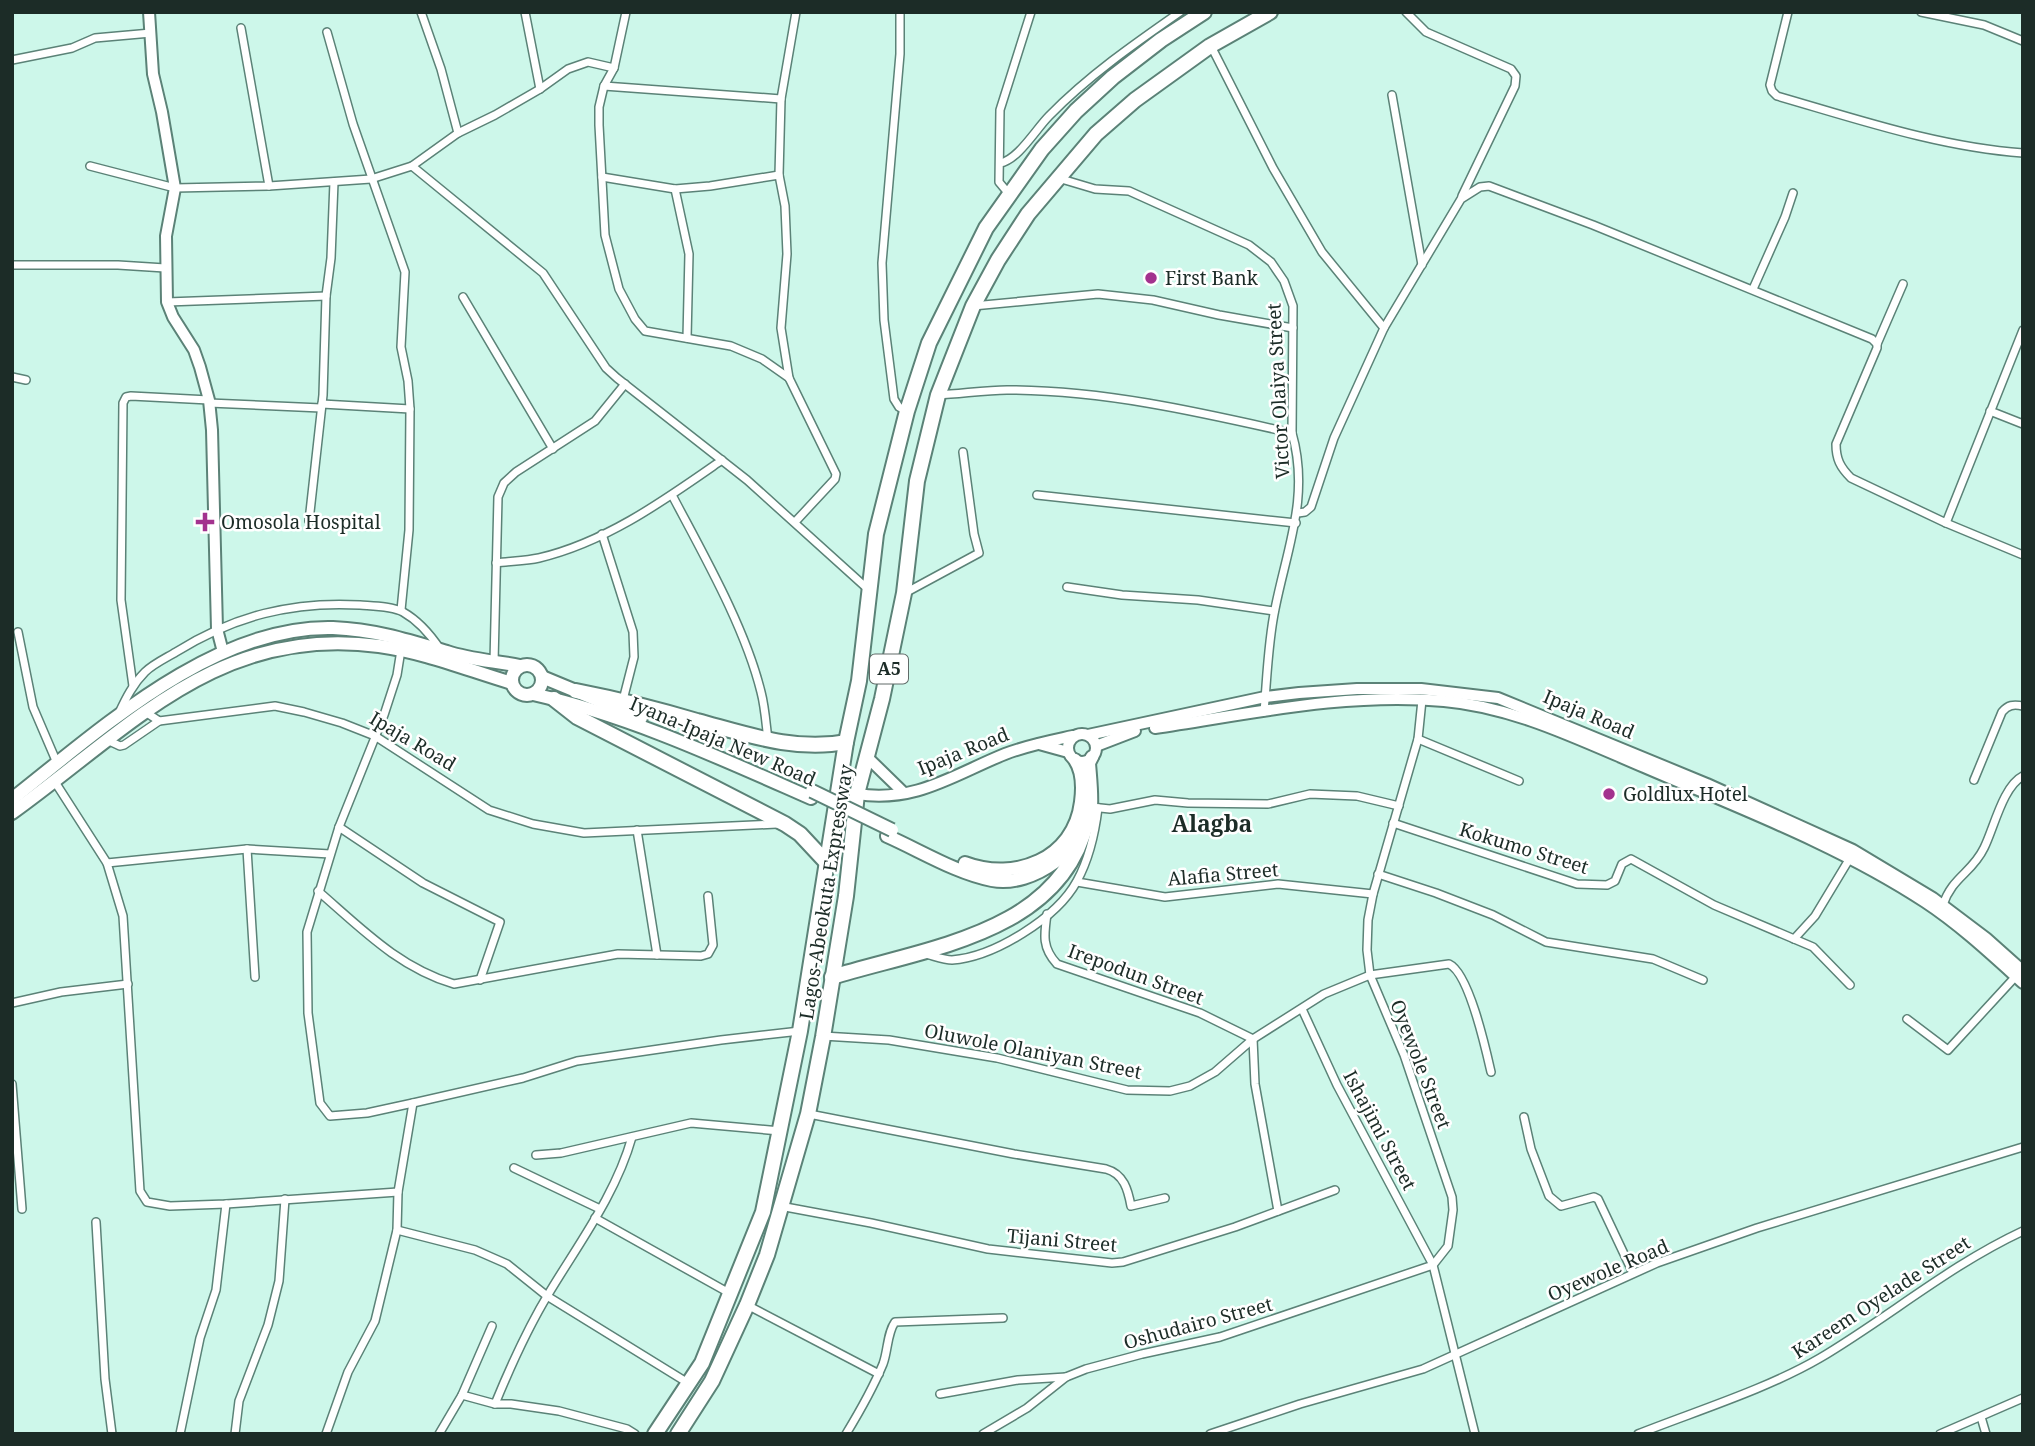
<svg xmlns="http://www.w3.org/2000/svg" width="2035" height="1446" font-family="'Noto Serif',serif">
<rect width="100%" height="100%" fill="#cdf7ea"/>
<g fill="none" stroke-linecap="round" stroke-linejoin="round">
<defs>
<g id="street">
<path d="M421,12L441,69L458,133"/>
<path d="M525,12L540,89"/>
<path d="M626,12L614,68L604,86L599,107V125L605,235L619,289L635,319L645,331L731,346L762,359L789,378L836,474L835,479L795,522"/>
<path d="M900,12V54L882,263L884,320L894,399L899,407L906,411"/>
<path d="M1406,12L1426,32L1511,69L1516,76L1515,86L1462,196"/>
<path d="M1788,12L1770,85L1772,91L1777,96C1857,119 1939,147 2023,153"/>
<path d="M1921,12L1984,25L2023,41"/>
<path d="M241,28L269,186"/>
<path d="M327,32L353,124L405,272L401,347L408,381L410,409L409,530L401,610"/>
<path d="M1211,46L1273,168L1322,252L1384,328"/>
<path d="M12,60L72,48L95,38L151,33"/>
<path d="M604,86L781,99"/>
<path d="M1392,95L1422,265"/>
<path d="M1000,163C1018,160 1036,129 1049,116C1088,76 1134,44 1180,12"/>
<path d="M90,166L175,188L269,186L371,179L412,166L543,273L606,368L617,378L747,480L870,591"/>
<path d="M412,166L458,133L495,115L540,89L568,69L588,62L614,68"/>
<path d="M602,177L675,189L710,186L779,175"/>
<path d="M1058,178L1095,189L1129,191L1249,245L1271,262L1284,281L1293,306L1292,433C1310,496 1287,548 1275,609C1268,642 1267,678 1264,712"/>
<path d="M675,189L689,254L687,338"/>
<path d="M1009,194L999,182L1000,110L1031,12"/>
<path d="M12,265H118L165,268"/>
<path d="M1753,289L1785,217L1793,193"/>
<path d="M463,297L553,449"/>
<path d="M167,302L326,296"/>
<path d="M973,306L1098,294L1153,300L1219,315L1293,328"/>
<path d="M1877,344L1903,284"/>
<path d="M12,377L26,380"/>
<path d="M789,378L781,328L787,254L785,206L779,175L781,99L796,12"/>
<path d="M938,395C961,394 985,390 1007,390C1103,390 1199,412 1292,433"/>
<path d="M209,403L321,408"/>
<path d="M322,404L410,409"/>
<path d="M1990,411L2023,424"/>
<path d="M672,495C703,554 745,627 761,692C765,707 766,724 768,740"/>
<path d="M1037,495L1296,523"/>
<path d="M1298,513L1305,512L1311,507L1334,438L1384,328L1461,199L1480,187L1489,186L1593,225L1872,339L1877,344V348L1836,444C1836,459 1840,467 1851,478L1946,523L2023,555"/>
<path d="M309,521L323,395L326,296L331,258L334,182"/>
<path d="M1946,523L2023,330"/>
<path d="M602,534L633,632L634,657L623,700"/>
<path d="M496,563C510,561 525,561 539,558C607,542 666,499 722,460"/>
<path d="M1067,587L1122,595L1198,600L1274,611"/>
<path d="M905,593L979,553L974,534L963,452"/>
<path d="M18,632L33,707L57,763"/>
<path d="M401,650L397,675L384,715L339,827L307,932L308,1013L320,1103L330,1116L367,1113L413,1103L523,1078L577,1061L721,1040L800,1031"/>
<path d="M494,662L498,497L504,483L516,472L595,421L625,384"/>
<path d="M133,686L121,600L123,403L126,397L131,396L209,400"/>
<path d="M1422,700L1418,739L1373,894L1368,920L1367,950L1370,975L1404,1055L1452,1197L1453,1210L1448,1246L1433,1265L1475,1434"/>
<path d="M144,711L159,721L275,706L304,712L342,723L375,736L489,810L533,824L584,833L777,824"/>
<path d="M119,713C126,698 133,684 145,672C153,664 166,658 176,652C234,616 292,601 360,605C373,606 392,606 403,612C419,621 430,634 440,649"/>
<path d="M1418,739L1519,781"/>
<path d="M107,740L120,746L124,745L159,721"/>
<path d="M1974,780L2002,712C2008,705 2013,704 2023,706"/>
<path d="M55,782L107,863L123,916L140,1191L147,1202L170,1206L226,1204L398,1192"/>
<path d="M1091,807L1110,809L1155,800L1188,803L1268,804L1310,794L1357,796L1399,806"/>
<path d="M1393,823L1577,884L1607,885L1615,881L1622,864L1631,859L1714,905L1813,947L1850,985"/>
<path d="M339,827L423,883L500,922L480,980"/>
<path d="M637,830L657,955"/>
<path d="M247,849L255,977"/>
<path d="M107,863L247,849L330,854"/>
<path d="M1378,874L1436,893L1493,915L1546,942L1653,959L1703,980"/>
<path d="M1077,882L1165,897L1278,884L1373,894"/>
<path d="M318,891C362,929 398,967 454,984L618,954L701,956L708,954L713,945L708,896"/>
<path d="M1943,905C1952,877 1972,873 1984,848C1994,828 2003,786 2023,776"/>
<path d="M1047,914C1044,935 1042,948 1057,964L1200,1013L1253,1039L1255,1084L1278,1211"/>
<path d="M1794,939L1815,916L1850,858"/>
<path d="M926,954C934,956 944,960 952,960C994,957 1057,918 1077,881C1089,859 1095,833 1098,808"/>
<path d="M12,1003L61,992L128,984"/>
<path d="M1907,1019L1948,1050L2017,975"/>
<path d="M823,1036L889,1040L997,1058L1127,1090L1170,1091L1190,1086L1215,1072L1253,1039L1324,994L1370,975L1449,964C1469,973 1486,1050 1491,1072"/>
<path d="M12,1084L22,1209"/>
<path d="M809,1114L1014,1154L1106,1169C1124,1174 1128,1190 1131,1206L1165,1198"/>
<path d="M1524,1117L1531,1149L1549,1196L1561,1206L1594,1197L1598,1199L1633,1273"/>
<path d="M536,1155L561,1153L691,1123L780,1131"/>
<path d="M514,1168L600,1209"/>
<path d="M780,1206L871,1223L988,1249L1112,1263L1123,1262L1235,1227L1335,1190"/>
<path d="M595,1218L731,1294"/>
<path d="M96,1222L105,1379L112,1434"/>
<path d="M397,1230L475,1250L507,1264L547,1296L688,1383"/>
<path d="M747,1305L879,1374"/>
<path d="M940,1394L1018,1380L1066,1377"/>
<path d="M462,1395L495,1404H511L559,1411L627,1429L635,1434"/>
<path d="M495,1404C511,1365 527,1329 549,1293C579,1243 616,1194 632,1137"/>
<path d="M1981,1417L1986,1434"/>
<path d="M180,1434L200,1338L216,1290L226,1204"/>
<path d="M235,1434L239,1401L268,1325L279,1281L285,1199"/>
<path d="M326,1434L348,1372L375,1321L397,1230L398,1192L413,1103"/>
<path d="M439,1434L462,1395L492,1326"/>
<path d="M846,1434C860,1411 873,1388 883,1364C888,1351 887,1333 895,1322L1003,1318"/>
<path d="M983,1434L1027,1408L1066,1377L1086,1369L1142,1354L1220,1337L1433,1265L1337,1085L1302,1009"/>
<path d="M1210,1434L1300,1404L1423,1369L1657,1263L1757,1228L2023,1147"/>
<path d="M1638,1434C1696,1411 1767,1389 1820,1358C1889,1317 1950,1265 2023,1231"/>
<path d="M1940,1434L2023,1398"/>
</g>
<g id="secondary">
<path d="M149,12L153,74L162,112L175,188L166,236L167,302L173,317L194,350L200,367L209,400L212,430L217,629L223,652"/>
<path d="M1155,728C1250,714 1347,692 1444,701C1514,707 1580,740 1644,767C1739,808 1838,845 1925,902C1960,925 1992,955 2023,983"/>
<circle cx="1082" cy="748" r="14"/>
<path d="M1088,735L1265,697L1299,693L1357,689H1421L1498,698L1707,784L1853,850L1933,898L1986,938L2023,971"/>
<path d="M1039,744L1068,752"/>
<path d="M1096,746L1135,731"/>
<path d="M866,756L904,793"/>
<path d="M857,794C916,803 953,775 1005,754C1028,745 1050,741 1073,736"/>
</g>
<g id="primary">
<circle cx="527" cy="680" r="15"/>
<path d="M542,677L641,718"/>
<path d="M533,694C630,716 720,758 811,798"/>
<path d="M12,799C101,729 214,625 333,628C376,630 407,640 447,652C471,660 496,661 520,666"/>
<path d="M12,813C129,729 219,624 379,646C424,652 468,670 512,683"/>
<path d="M887,836C921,851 956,873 992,880C1033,888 1086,848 1091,807C1092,793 1090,777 1089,763L1092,757"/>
<path d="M965,863C1015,882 1074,859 1081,802C1083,787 1083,772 1075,760"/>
</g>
<g id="highway">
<path d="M576,691C617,699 657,709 697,721C746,734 795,752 846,742"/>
<path d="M554,699L577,717L785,824L800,834L828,864"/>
<path d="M832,977C925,948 1062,934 1087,820"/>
<path d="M655,1434L702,1363L763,1212L800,1031L846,742L859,681L876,534L907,411L929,343L986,228L1042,149L1076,111L1113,77L1161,40L1204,12"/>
<path d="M678,1434L712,1381L747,1305L767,1255L808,1114L823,1037L846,896L857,794L882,699L904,593L917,481L938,395L973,306L998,260L1028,214L1096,134L1135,100L1210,46L1270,12"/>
</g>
</defs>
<use href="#street" stroke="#5b8277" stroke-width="10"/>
<use href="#secondary" stroke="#5b8277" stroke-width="14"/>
<use href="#primary" stroke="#5b8277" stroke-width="16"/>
<use href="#highway" stroke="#5b8277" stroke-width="18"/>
<use href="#street" stroke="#fff" stroke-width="7"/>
<use href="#secondary" stroke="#fff" stroke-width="10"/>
<use href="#primary" stroke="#fff" stroke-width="12"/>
<use href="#highway" stroke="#fff" stroke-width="14"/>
<defs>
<path id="primary-bridge" d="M812,791L892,830"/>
</defs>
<use href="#primary-bridge" stroke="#5b8277" stroke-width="16" stroke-linecap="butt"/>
<use href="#primary-bridge" stroke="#fff" stroke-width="12"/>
</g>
<g fill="#a3328e" stroke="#fff" stroke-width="2.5">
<circle cx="1151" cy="278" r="7"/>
<path d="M201.5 511.5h7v7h7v7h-7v7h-7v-7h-7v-7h7z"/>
<circle cx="1609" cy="794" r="7"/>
</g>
<g text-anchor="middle" stroke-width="5" stroke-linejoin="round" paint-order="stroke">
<rect fill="#fff" stroke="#606b68" stroke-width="2" x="870" y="654.5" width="38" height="29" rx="5"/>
<g font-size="18" font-weight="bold" fill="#1c2c27">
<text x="889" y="675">A5</text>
</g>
<g font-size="19" fill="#1c2c27" stroke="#fff" text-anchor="start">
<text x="1165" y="285">First Bank</text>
<text x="221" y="529">Omosola Hospital</text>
<text x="1623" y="801">Goldlux Hotel</text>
</g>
<g font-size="19" fill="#1c2c27" stroke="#fff">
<text transform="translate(1278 391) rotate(-93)" y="7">Victor Olaiya Street</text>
<text transform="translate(1589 714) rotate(23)" y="7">Ipaja Road</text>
<text transform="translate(413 741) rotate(31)" y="7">Ipaja Road</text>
<text transform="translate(723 741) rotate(23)" y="7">Iyana-Ipaja New Road</text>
<text transform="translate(963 751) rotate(-22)" y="7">Ipaja Road</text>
<text transform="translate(1524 848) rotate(17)" y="7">Kokumo Street</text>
<text transform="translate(1223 874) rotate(-5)" y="7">Alafia Street</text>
<text transform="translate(826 892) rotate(-81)" y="7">Lagos-Abeokuta Expressway</text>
<text transform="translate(1136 974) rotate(20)" y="7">Irepodun Street</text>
<text transform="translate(1033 1051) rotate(11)" y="7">Oluwole Olaniyan Street</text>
<text transform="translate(1421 1064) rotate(69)" y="7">Oyewole Street</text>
<text transform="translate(1380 1130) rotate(62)" y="7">Ishajimi Street</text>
<text transform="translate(1062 1240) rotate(5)" y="7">Tijani Street</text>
<text transform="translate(1608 1270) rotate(-23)" y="7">Oyewole Road</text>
<text transform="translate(1881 1297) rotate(-33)" y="7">Kareem Oyelade Street</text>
<text transform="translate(1198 1323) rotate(-15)" y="7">Oshudairo Street</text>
</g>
<g font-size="23" font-weight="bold" fill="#1c2c27" stroke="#fff">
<text x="1212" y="832">Alagba</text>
</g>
</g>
<rect width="2035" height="1446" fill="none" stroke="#1c2c27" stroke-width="28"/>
</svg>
